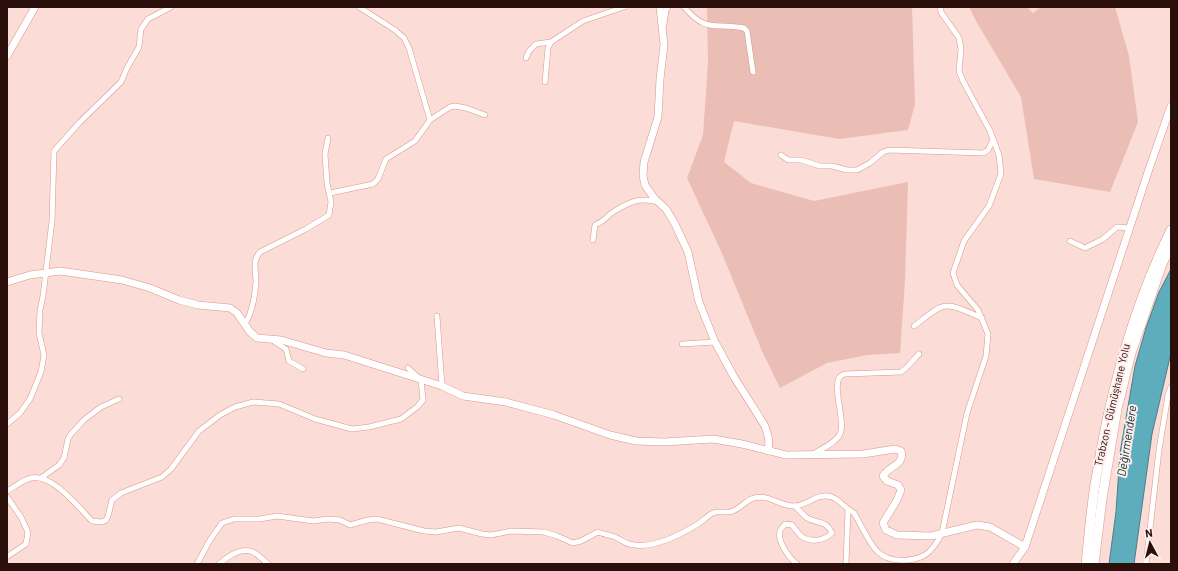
<svg xmlns="http://www.w3.org/2000/svg" width="1178" height="571" font-family="Barlow,sans-serif">
<rect width="100%" height="100%" fill="#fcdcd6"/>
<g fill="#ebbeb5">
<path d="M707,7H912L915,104L908,130L839,139L734,121L724,162L751,183L814,201L908,182L905,281L900,353L867,355L827,363L780,388L762,351L721,251L687,178L703,135L708,63Z"/>
<path d="M969,7H1027L1033,13L1041,7H1115L1129,56L1138,122L1110,192L1034,179L1021,97L976,21Z"/>
</g>
<path fill="#5eadbd" stroke="#4e7e88" d="M1171,269V353L1152,434L1134,564H1109L1116,512L1120,453L1135,366L1146,328L1159,292Z"/>
<g fill="none" stroke-linecap="round" stroke-linejoin="round">
<defs>
<g id="street">
<path d="M359,7L395,30L404,38L409,48L430,120"/>
<path d="M684,7C707,34 715,22 744,28L747,31L753,72"/>
<path d="M664,24L666,10L668,7"/>
<path d="M526,58L529,51L536,44L551,42L583,21L624,7"/>
<path d="M545,82L548,48L551,42"/>
<path d="M781,155L788,160H801L820,166H832L847,170H857L870,163L883,152L889,150L983,153L988,150L993,140"/>
<path d="M330,193L373,184L378,179L386,159L415,141L430,120L450,107L455,106L466,108L485,115"/>
<path d="M593,240L595,225C605,221 606,217 613,212C629,202 639,197 658,202"/>
<path d="M1070,241L1085,248L1103,239L1117,227L1130,228"/>
<path d="M437,316L442,386"/>
<path d="M245,324C252,313 255,295 256,282C256,270 252,261 260,252L306,229L329,215L331,202L327,183L325,154L328,138"/>
<path d="M914,326C923,320 935,307 946,306C957,305 971,314 982,318"/>
<path d="M274,339L275,342L286,349L289,361L303,369"/>
<path d="M682,344L715,342"/>
<path d="M7,424L20,413L30,399L41,372L44,355L39,333L40,310L43,296L52,221L54,151L80,122L121,82L127,68L139,47L141,29L148,19L171,7"/>
<path d="M813,454C821,449 836,443 840,434C847,420 827,377 845,374L901,372L906,368L919,354"/>
<path d="M41,478L59,465L64,458L68,439L71,434L85,419L101,407L119,399"/>
<path d="M7,491C14,487 23,480 31,478C52,473 79,508 92,521L102,522L106,520L108,516L112,500L121,493L162,477L171,469L199,431L220,415L235,407L253,402L279,404L315,419L352,429L369,427L401,419L417,407L423,400L421,380L408,368"/>
<path d="M7,497L21,517L28,532L26,544L8,556"/>
<path d="M795,506C799,510 803,515 807,518C818,524 826,520 832,533C824,541 810,543 801,536C798,533 795,529 792,525L785,524C784,526 782,527 781,529C775,539 789,558 797,564"/>
<path d="M197,564L210,540L222,523L234,519H260L277,516L313,521L328,519L340,520L350,525L368,520L377,519L424,531L436,532L459,528L482,534L491,535L511,531L544,532L557,536L573,543L581,541L598,532C603,534 610,535 615,537C620,539 624,543 629,544C651,550 680,535 698,524C703,521 707,516 713,513C719,510 727,514 733,511C741,508 746,500 754,498C770,494 780,507 795,506C808,505 818,492 832,497C840,500 846,509 854,513C861,524 869,544 878,552C889,563 912,562 925,555C933,550 938,541 942,533L967,413L986,356L988,334L978,310L957,285L953,273L964,241L989,206L1001,174L999,155L990,131L963,81L959,71L961,49L959,38L941,12L940,7"/>
<path d="M219,564C227,557 239,548 250,551C256,552 263,560 268,564"/>
<path d="M846,564L848,510"/>
<path d="M1146,564L1159,450L1168,395L1171,387"/>
</g>
<g id="secondary">
<path d="M660,7L664,45L660,79L658,117L644,162L643,176L645,185L654,198L666,209L675,224L688,252L699,302L715,342L734,377L765,426C768,435 770,442 768,451"/>
<path d="M7,56L35,7"/>
<path d="M7,282L30,275L60,271L122,280L150,288L179,300L198,305L230,308L237,313L250,332L257,338L281,340L326,353L344,355L442,386L463,396L506,402L554,415L610,435L636,441L664,442L713,439L742,444L786,455L863,454L895,449L901,451C905,466 889,465 883,476L887,481L898,485L901,490L897,500L883,523L886,530L897,535L931,536L977,525L990,527L1025,547"/>
<path d="M1013,564L1025,547L1148,172L1171,106"/>
</g>
<g id="highway">
<path d="M1086,564C1089,536 1091,507 1096,479C1110,392 1132,309 1171,230"/>
<path d="M1094,564L1102,499L1117,409L1131,353L1162,264L1171,245"/>
</g>
</defs>
<use href="#street" stroke="#de9587" stroke-width="6"/>
<use href="#secondary" stroke="#de9587" stroke-width="8"/>
<use href="#highway" stroke="#de9587" stroke-width="10"/>
<use href="#street" stroke="#fff" stroke-width="5"/>
<use href="#secondary" stroke="#fff" stroke-width="7"/>
<use href="#highway" stroke="#fff" stroke-width="9"/>
</g>
<g text-anchor="middle" stroke-width="4" stroke-linejoin="round" paint-order="stroke">
<g font-size="11" fill="#2a0f0b" stroke="#feedea">
<text transform="translate(1112 405) rotate(-77)" y="4">Trabzon - Gümüşhane Yolu</text>
</g>
<g font-size="12" font-style="italic" fill="#073037" stroke="#feedea">
<text transform="translate(1127 441) rotate(-81)" y="4">Değirmendere</text>
</g>
</g>
<rect width="1178" height="571" fill="none" stroke="#2a0f0b" stroke-width="16"/>
<g transform="translate(1150 543) rotate(353)" stroke="#feedea" stroke-width="3" paint-order="stroke">
<path d="M0-3L7 15L0 10L-7 15Z" fill="#2a0f0b"/>
<text y="-6" font-size="11" font-weight="bold" text-anchor="middle" fill="#2a0f0b">N</text>
</g>
</svg>
